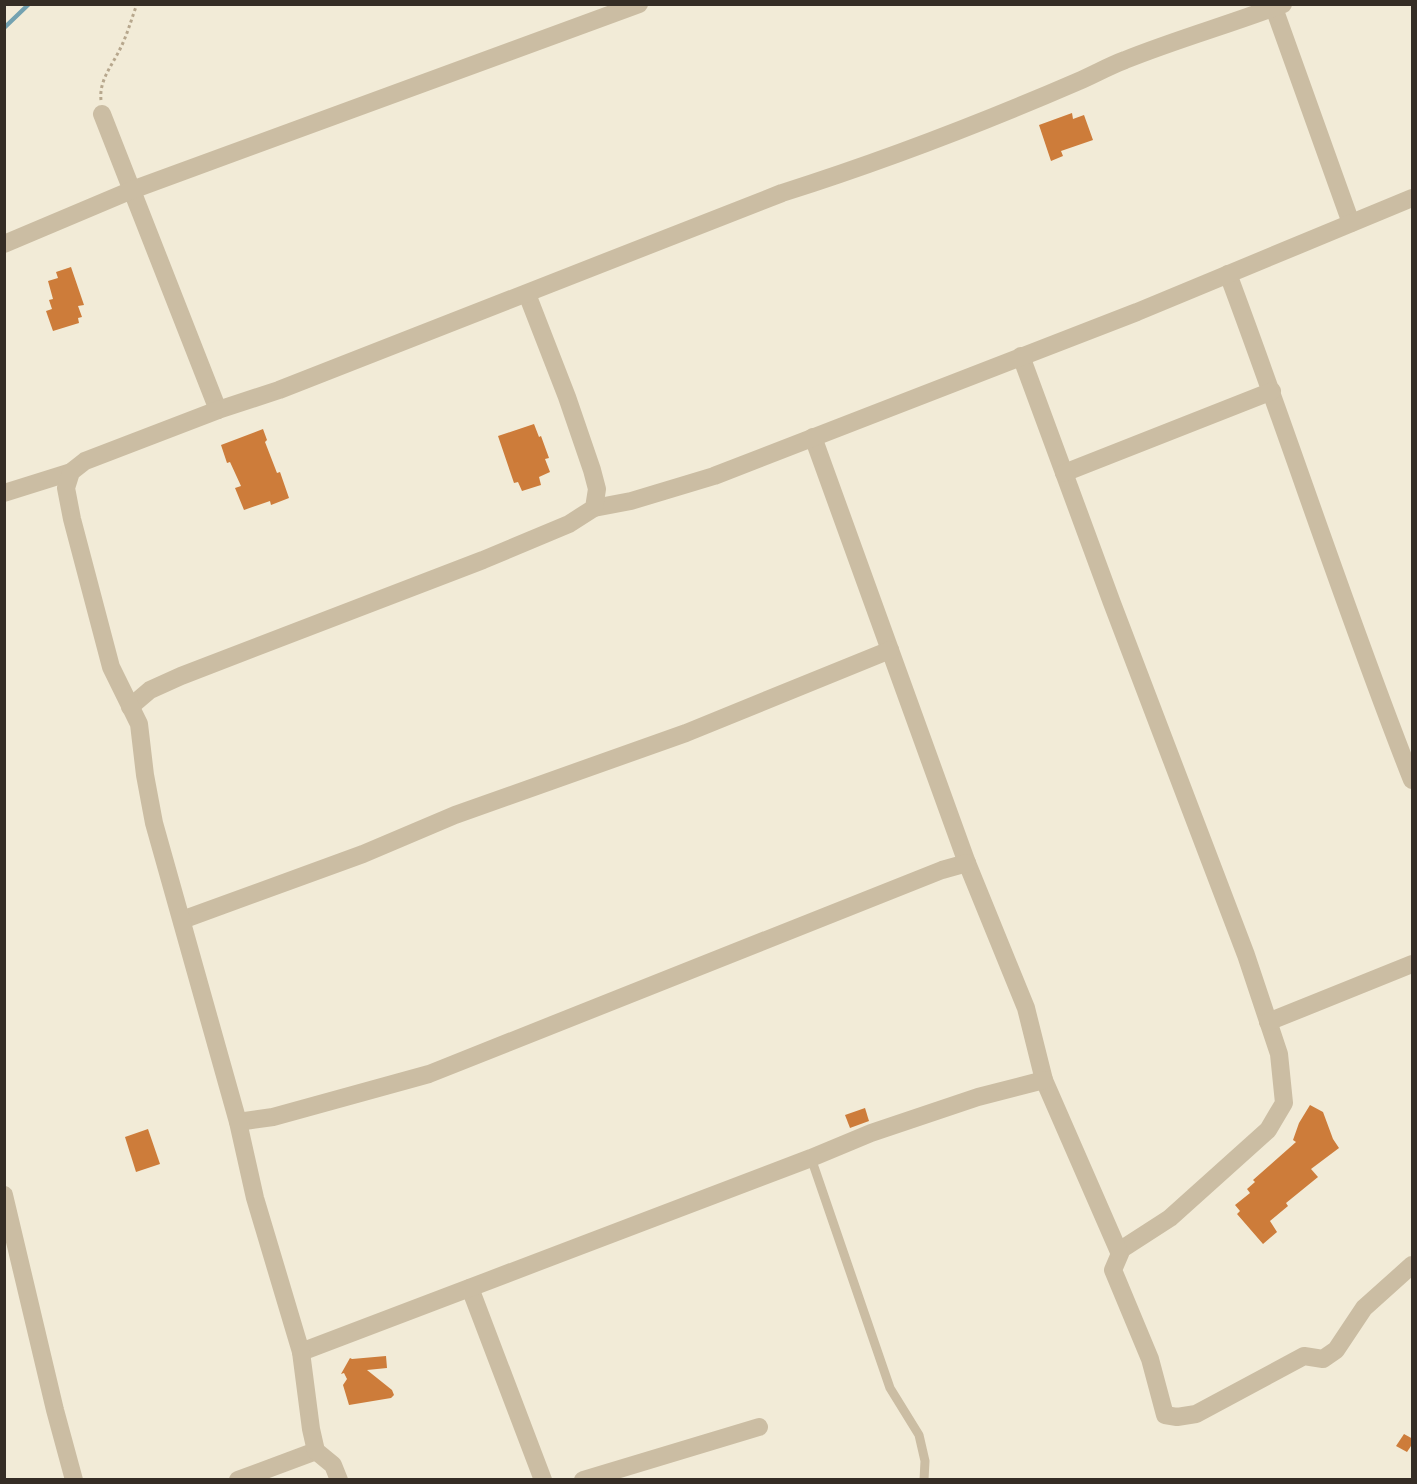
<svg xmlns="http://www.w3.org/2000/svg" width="1417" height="1484" font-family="'Exo 2',sans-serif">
<rect width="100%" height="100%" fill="#f2ebd7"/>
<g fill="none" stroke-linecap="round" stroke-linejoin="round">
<path stroke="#74a2b1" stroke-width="4.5" d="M4,28L29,4"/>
</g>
<g fill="#cd7c3a">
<path d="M1072,113L1073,119L1084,115L1093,140L1061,151L1063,156L1051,161L1039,125Z"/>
<path d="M71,267L84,305L78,306L82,317L78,318L79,323L53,331L46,311L52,309L49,300L53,299L48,281L58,278L56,272Z"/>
<path d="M534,424L539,437L541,436L549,458L545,459L550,472L539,477L541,485L522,491L518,482L514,483L498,436Z"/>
<path d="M263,429L267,440L265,442L277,473L280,472L289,498L271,505L270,501L244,510L235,488L241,486L230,462L227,463L221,445Z"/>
<path d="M1310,1105L1323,1112L1333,1139L1339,1148L1311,1169L1318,1177L1286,1203L1288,1206L1270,1221L1277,1232L1263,1244L1237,1214L1240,1211L1235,1205L1250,1193L1247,1189L1255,1182L1253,1180L1296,1142L1293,1140L1299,1123Z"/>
<path d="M865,1108L869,1121L850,1128L845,1115Z"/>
<path d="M148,1129L160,1164L136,1172L125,1137Z"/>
<path d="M386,1356L387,1368L367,1370L392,1390L394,1395L391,1398L349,1405L343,1385L347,1379L344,1373L341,1374L350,1358L352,1359Z"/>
<path d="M1404,1434L1413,1439V1443L1407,1452L1396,1446Z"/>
</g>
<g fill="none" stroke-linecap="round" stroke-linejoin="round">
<path stroke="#b7a78d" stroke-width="3" stroke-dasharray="3 3" stroke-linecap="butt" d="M101,100C99,81 111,67 119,51C127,36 131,20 137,4"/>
<path stroke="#cbbda3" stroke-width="9" d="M811,1158L890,1388L919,1435L925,1461L924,1480"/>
<g stroke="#cbbda3" stroke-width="18">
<path d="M1274,8L1351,223"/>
<path d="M102,114L218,410"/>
<path d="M4,244L132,190L639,4"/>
<path d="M1228,274C1291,442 1346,613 1412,780"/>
<path d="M1021,356L1112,603L1246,955L1279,1054L1284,1103L1268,1130L1170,1218L1122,1249L1113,1270L1150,1359L1165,1415L1177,1417L1196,1414L1304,1356L1323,1359L1336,1350L1364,1308L1412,1265"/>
<path d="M813,437L967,863L1026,1008L1044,1080L1119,1252"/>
<path d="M1064,473L1272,391"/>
<path d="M4,493L71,472"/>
<path d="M594,508L631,501L714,476L1137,312L1412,198"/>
<path d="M130,707L150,690L181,676L483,560L569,524L594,508L597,489L592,470L567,397L527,294"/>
<path d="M182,920L363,854L455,815L686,733L890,650"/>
<path d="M1268,1022L1412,964"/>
<path d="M238,1122L273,1117L429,1074L942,870L967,863"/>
<path d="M4,1195L55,1410L74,1480"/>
<path d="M470,1288L543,1480"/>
<path d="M301,1352L811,1158L871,1133L978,1097L1044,1080"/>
<path d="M238,1480L316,1451"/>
<path d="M339,1480L333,1465L316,1451L311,1429L301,1352L255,1198L238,1122L154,823L145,775L139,724L111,667L72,519L66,488L71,472L85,461L218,410L279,390L782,193C883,161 982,123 1079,81C1095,74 1109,66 1125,60C1177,39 1231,24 1283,4"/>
<path d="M583,1480L759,1427"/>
</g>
</g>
<rect width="1417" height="1484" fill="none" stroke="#352d25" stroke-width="12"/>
</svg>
